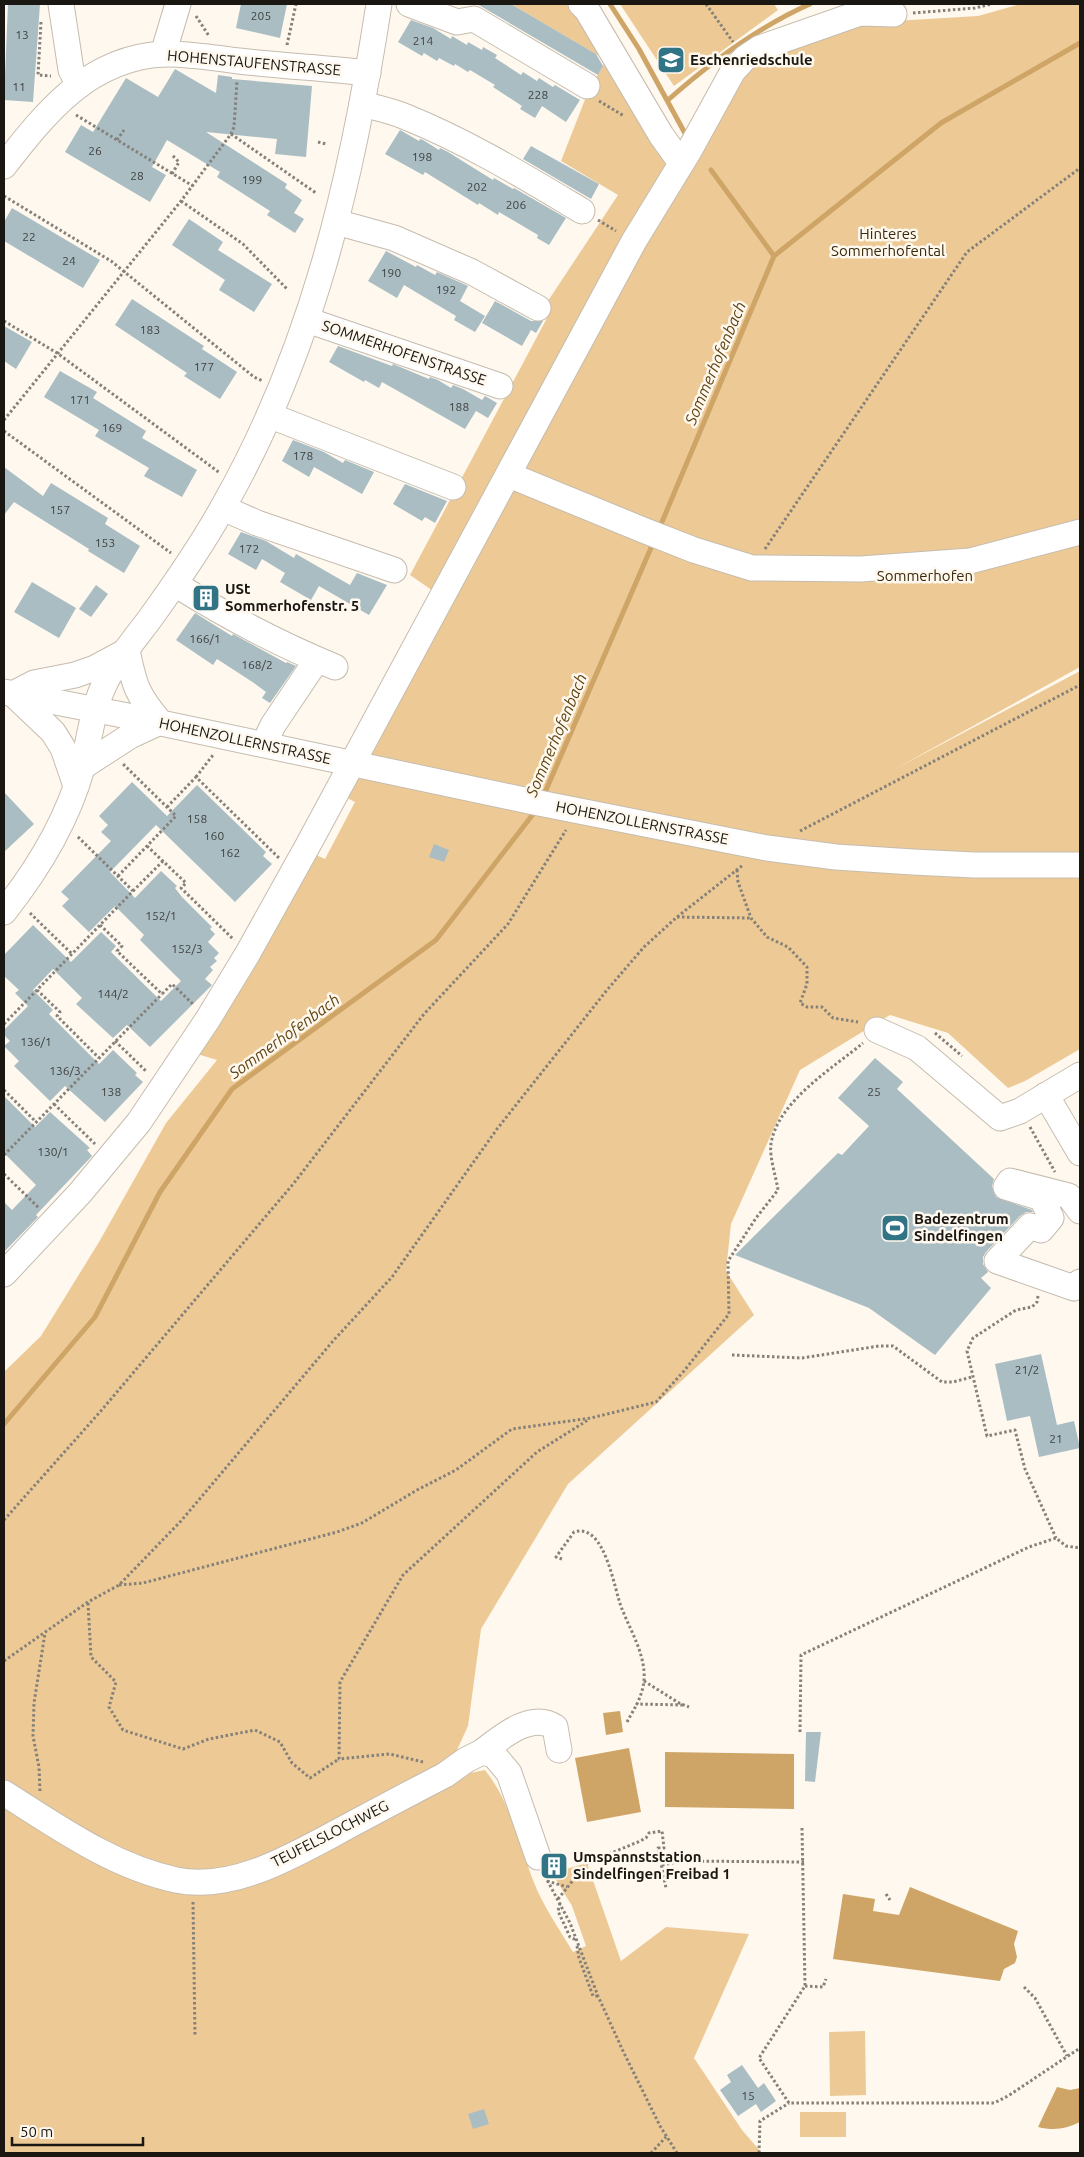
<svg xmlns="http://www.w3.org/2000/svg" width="1084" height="2157" font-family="Ubuntu,sans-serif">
<rect width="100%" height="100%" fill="#fef8ef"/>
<g fill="#edca95">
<path d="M511,4H571L671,161L436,593L410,575L547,318L540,313L618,195L561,161L586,97L606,60Z"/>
<path d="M620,4H774L778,10L674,86Z"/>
<path d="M1021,4H1080V667L895,769L1080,671V1049L1025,1081L1008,1088L948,1033L890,1015L800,1070L731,1224L726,1271L754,1315L568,1484L481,1629L468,1726L450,1765L270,1856L197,1874L154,1866L4,1787V1372L41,1336L99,1242L166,1123L217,1060L194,1053L314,854L325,859L355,802L345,797L520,461L747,70L844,24L978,16Z"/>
<path d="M485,1770C513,1805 520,1851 538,1892C548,1913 561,1932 573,1952L586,1946L572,1906L552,1873L587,1863L621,1961L666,1927L749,1934L694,2058L742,2130L762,2153H4V1803L148,1882L294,1867L470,1773Z"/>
<path d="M865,2031L866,2095L830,2096L829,2032Z"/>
<rect x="800" y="2112" width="46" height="25"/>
</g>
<g fill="#cea566">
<path d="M620,1711L623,1732L606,1735L603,1713Z"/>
<path d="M629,1748L641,1812L587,1822L575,1758Z"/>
<path d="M665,1752L794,1754V1809L665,1807Z"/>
<path d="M910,1887L1018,1931L1014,1944L1017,1957L1015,1963L1004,1969L1000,1981L833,1959L843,1894L875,1899L873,1911L899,1915Z"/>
<path d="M1057,2087L1070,2090L1080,2088V2122C1066,2129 1054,2131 1038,2127Z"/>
</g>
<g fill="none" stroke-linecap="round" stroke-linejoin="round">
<g stroke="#cea566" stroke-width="5">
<path d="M610,4L639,49L687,137"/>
<path d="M668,100C711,62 758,27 810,4"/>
<path d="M711,170L774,256"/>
<path d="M659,529L774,256L941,123L1080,43"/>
<path d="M543,797L654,541"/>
<path d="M4,1424L95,1317L160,1192L232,1089L436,940L537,809"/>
</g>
</g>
<g fill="#aabdc3">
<path d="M8,4H40L33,102L4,100Z"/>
<path d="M241,4H287L280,38L236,28Z"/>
<path d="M477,4H511L596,54L603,66L598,75Z"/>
<path d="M411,20L433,28L451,39L452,36L467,45L468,42L482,50L483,47L497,55L495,58L521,75L523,72L537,81L539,78L553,87L555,85L580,100L566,122L542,106L535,118L520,109L522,106L493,87L495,85L470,70L468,72L455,64L454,66L439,58L437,61L424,53L422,56L398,42Z"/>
<path d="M175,69L216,93L218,75L232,77V79L312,86L306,157L275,154L277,139L206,132L287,184L285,188L302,200L294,213L304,219L295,233L267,215L270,211L217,177L220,172L167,140L152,167L166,175L150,202L65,152L81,125L93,132L126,78L158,97Z"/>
<path d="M400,130L419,141L420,139L423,140L439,150L440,148L448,152L493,180L494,178L513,189L514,188L566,218L549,245L537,238L538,235L499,212L498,215L479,203L478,205L425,172L423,175L385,154Z"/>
<path d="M531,146L599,184L591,199L523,159Z"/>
<path d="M12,208L100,260L83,288L4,241V222Z"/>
<path d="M189,219L223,242L218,250L272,284L254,312L219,290L225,280L172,245Z"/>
<path d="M386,251L416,267L417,265L435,275L437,272L468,286L460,301L485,316L475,332L454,320L456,316L404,285L397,298L368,281Z"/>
<path d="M132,299L204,346L202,349L237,372L220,399L184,376L187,373L115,325Z"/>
<path d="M495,301L531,321H543L536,333L531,330L522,346L482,323Z"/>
<path d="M4,326L32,342L16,369L4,361Z"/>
<path d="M338,346L392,366L393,364L429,379L430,377L438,380L451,388L453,385L463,389L482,400L485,396L497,403L488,418L476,411L465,429L382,382L379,388L365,380L364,382L329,362Z"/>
<path d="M60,371L97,392L93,398L146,431L142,438L197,470L182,497L144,476L149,468L95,436L99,430L44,397Z"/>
<path d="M293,440L324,452L343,463L345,460L374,472L362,494L314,467L309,477L282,461Z"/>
<path d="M4,467L43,496L51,483L108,518L105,524L140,546L124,573L88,551L89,549L14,502L4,515Z"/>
<path d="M405,484L447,501L435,523L425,517L422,521L393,504Z"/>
<path d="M241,532L266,541L294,558L296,554L350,585L357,573L387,585L369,615L319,586L311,600L280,582L285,573L262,559L256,570L228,554Z"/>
<path d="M32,582L76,608L59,638L14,612Z"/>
<path d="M96,585L108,594L91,617L79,609Z"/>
<path d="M195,613L232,636L233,634L286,663L287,662L296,666L270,703L262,698L266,692L254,683L217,659L213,665L176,640Z"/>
<path d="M132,782L167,816L197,785L266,852L263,856L272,864L235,902L156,825L110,872L135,898L161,871L177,886L175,888L182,897L212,927L210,929L215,934L208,942L219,953L214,958L217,961L210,967L213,970L205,979L212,985L150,1047L127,1025L113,1038L76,1004L82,998L53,969L33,990L53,1010L49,1014L99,1064L113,1050L137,1073L135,1075L143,1082L105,1122L65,1086L50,1101L14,1066L19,1061L4,1046L10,1041L4,1035V1030L28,1006L15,993L19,990L4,976V955L33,925L71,962L101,932L116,946L111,952L161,1001L181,981L140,940L144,935L115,906L89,932L62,906L69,899L61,892L111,841L101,832L108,825L99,816Z"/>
<path d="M4,792L34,824L4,852Z"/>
<path d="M434,844L449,850L444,862L429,857Z"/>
<path d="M875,1058L903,1082L897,1089L994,1179L992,1186L996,1197L1032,1210L1033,1212H1026L1020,1216L986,1252L983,1257V1264L988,1272L981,1278L991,1288L935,1355L869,1308L735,1255L838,1153L842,1155L869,1126L838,1098Z"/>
<path d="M4,1096L35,1127L50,1112L90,1148L87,1150L92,1156L36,1215L38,1217L4,1252V1202L12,1210L36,1185L4,1153Z"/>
<path d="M1041,1354L1057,1425L1074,1421L1080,1448L1039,1457L1030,1416L1007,1421L995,1364Z"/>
<path d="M806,1732H821L815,1782L805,1781Z"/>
<path d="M742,2065L758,2088L764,2083L776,2101L761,2112L756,2104L738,2116L720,2090L731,2082L727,2075Z"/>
<path d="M484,2109L489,2124L473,2129L468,2114Z"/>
</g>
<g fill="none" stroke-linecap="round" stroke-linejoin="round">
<defs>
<g id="minor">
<path d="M61,4L71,70L79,85"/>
<path d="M409,4L457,22L474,19L587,86"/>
<path d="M581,4L587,10L661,135L681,163"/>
<path d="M163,54L178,4"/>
<path d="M362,104C377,108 392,111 406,117C468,142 525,177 582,211"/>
<path d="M4,166C46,112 89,58 163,54C187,53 214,58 239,61C282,66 325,68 368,73"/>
<path d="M336,222L394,238L472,272L538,308"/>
<path d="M307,320L500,386"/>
<path d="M271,416L453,487"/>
<path d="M509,475L643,530L694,550L752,568L861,569L970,561L1080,532"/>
<path d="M223,508L257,523L394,570"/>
<path d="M175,584C226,616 279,644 335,667"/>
<path d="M127,650C134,685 137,695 160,722"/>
<path d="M4,692L128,716L529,801L767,848L836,857L913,862L974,865H1080"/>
<path d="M13,694L34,683L75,675L95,668L123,653"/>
<path d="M13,694L53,732L63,748L76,786"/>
<path d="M264,744L273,725L312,667"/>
<path d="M82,767L130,736L160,722"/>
<path d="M4,912C38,869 67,822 82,768C90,739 92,708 106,681C117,660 134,640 149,620C175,584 201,547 223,507C312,351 352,180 379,4"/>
<path d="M877,1030L917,1048L1000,1118L1020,1111L1080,1075"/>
<path d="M1046,1095L1080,1153"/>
<path d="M1080,1211L1069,1196L1010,1181L1006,1187L1042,1198L1051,1218L1041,1230L1030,1226L997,1261L1074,1288L1080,1282"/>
<path d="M4,1274L80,1193L139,1122L208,1019L248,953L307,847L634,241L689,151L733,71L745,58L760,48L860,13L894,14"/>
<path d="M482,1752C500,1738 531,1711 555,1727L559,1750"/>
<path d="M4,1793C58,1827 112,1866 176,1880C236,1893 303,1850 354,1823C384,1807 414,1791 445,1775L466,1760L482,1752L494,1755L509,1773L538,1857"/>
</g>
</defs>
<use href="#minor" stroke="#c6bcae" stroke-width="27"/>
<g stroke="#858079" stroke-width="3" stroke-dasharray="2.5 2.5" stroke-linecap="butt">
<path d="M706,4L733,42"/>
<path d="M913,13L975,8L992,4"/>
<path d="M196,16L209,36"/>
<path d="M41,22L38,75L51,76"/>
<path d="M287,45L296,4"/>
<path d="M599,101L624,116"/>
<path d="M76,115L193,186"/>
<path d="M231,134L316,193"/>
<path d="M117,140L124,130"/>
<path d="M318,142L326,144"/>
<path d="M172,174L179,162L172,155"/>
<path d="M4,196L111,261L254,377L263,381"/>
<path d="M181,201L243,244L288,290"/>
<path d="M598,220L616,231"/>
<path d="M4,321L57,353L220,473"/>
<path d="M4,420L181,201L231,134L234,127L237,81"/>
<path d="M4,431L171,553"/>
<path d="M765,549L967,252L1080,168"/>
<path d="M196,777L213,755"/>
<path d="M167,807L196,777L279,858"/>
<path d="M800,831L1080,685"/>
<path d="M147,846L186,883L181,888L234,940"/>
<path d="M737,870L738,882L751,918L767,937L788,947L807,967V984L800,1003L807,1007H822L833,1018L858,1022"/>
<path d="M118,876L176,816L122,763"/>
<path d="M133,891L163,861"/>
<path d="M30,913L72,954"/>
<path d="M677,917L751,918"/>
<path d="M100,925L122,946L117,951L162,994L172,984L194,1005"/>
<path d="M37,990L60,1012L57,1016L99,1058"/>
<path d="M4,1024L133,891L77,836"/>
<path d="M935,1033L962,1056"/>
<path d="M115,1041L147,1072"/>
<path d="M4,1090L36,1122"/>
<path d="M54,1104L95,1144"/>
<path d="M1030,1127L1055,1172"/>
<path d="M4,1155L162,994"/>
<path d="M4,1174L39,1208"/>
<path d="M1038,1296L1037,1302L1032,1307L1016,1310L973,1338L967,1351L987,1436L1015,1430L1025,1469L1056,1538"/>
<path d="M732,1355L802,1358L879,1346H893L942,1382H953L972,1377"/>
<path d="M4,1520L100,1412L294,1183L424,1014L508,924L566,830"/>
<path d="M562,1559L556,1557L574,1532C606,1522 614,1591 622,1609C630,1629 642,1649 644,1671C645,1683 642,1693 637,1704L683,1705"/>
<path d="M119,1585L143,1583L337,1532L362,1523L417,1490L456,1470L512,1429L591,1418L656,1402L684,1371L729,1314L728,1261L756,1218L778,1190C776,1176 769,1157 771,1144C777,1102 833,1068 863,1043"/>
<path d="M88,1603L91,1657L116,1682L109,1707L123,1730L183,1749L209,1739L255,1730L280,1742L292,1763L310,1778L339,1759"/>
<path d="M4,1661L88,1602L119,1585L181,1521L333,1341L392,1277L497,1129L607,990L644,947L677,917L743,865"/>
<path d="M644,1681L679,1703L689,1707"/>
<path d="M627,1722L637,1704"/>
<path d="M800,1732L801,1655L1029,1547L1056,1538L1066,1546L1080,1548"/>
<path d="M423,1762L390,1754L339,1759L340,1682L403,1575L537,1452L588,1420"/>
<path d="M40,1791L39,1767L33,1736L34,1703L45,1633"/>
<path d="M802,1828L805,1986L759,2058L789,2103H994L1008,2096L1080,2048"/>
<path d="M662,1865L681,1861L804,1862"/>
<path d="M545,1876L570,1923L598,1996L623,2051L660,2126L677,2153"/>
<path d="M547,1881L567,1887"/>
<path d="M886,1894L890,1900"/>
<path d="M558,1899L587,1863L638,1842L646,1838L649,1833L662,1831L664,1848H658L666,1888"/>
<path d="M193,1902L195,2036"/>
<path d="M560,1903L558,1911L570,1937L576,1940"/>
<path d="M577,1946L579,1958L593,1996H598"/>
<path d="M805,1986L823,1987L826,1979"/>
<path d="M1024,1987L1035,1998L1067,2056"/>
<path d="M651,2153L666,2137"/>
<path d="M759,2153L760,2121L789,2103"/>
</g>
<use href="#minor" stroke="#fff" stroke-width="25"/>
</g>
<defs>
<symbol id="school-square" viewBox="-11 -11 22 22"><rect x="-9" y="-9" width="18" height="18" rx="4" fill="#317485" stroke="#fef8ef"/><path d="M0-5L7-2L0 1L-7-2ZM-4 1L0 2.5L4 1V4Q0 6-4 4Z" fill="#fff"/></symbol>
<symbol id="building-square" viewBox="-11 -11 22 22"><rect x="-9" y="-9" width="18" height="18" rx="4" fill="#317485" stroke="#fef8ef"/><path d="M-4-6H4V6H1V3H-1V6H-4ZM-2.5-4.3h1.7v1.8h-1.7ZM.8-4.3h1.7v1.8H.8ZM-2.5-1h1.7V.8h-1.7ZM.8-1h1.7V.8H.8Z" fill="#fff"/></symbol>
<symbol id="stadium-square" viewBox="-11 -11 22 22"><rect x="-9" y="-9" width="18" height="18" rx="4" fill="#317485" stroke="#fef8ef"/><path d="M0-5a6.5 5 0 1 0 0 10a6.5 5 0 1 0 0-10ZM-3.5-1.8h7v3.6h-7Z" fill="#fff"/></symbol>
</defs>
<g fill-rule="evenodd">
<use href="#school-square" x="655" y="44" width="32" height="32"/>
<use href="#building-square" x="190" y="582" width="32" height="32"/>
<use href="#stadium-square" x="879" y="1212" width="32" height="32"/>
<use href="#building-square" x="538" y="1850" width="32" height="32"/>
</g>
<g text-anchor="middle" stroke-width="5" stroke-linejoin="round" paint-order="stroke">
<g font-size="12" fill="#3e403e">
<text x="261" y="20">205</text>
<text x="22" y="39">13</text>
<text x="423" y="45">214</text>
<text x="19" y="91">11</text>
<text x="538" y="99">228</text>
<text x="95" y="155">26</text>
<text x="422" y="161">198</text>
<text x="137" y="180">28</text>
<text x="252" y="184">199</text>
<text x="477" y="191">202</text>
<text x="516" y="209">206</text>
<text x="29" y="241">22</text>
<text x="69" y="265">24</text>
<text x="391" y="277">190</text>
<text x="446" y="294">192</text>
<text x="150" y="334">183</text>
<text x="204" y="371">177</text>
<text x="80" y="404">171</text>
<text x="459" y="411">188</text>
<text x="112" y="432">169</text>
<text x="303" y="460">178</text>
<text x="60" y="514">157</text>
<text x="105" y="547">153</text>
<text x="249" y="553">172</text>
<text x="205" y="643">166/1</text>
<text x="257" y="669">168/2</text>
<text x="197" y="823">158</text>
<text x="214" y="840">160</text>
<text x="230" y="857">162</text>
<text x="161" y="920">152/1</text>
<text x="187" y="953">152/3</text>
<text x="113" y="998">144/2</text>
<text x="36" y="1046">136/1</text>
<text x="65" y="1075">136/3</text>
<text x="111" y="1096">138</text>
<text x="874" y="1096">25</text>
<text x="53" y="1156">130/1</text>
<text x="1027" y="1374">21/2</text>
<text x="1056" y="1443">21</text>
<text x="748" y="2100">15</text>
</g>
<g font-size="15" font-weight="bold" fill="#1a1611" stroke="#fef8ef" text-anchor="start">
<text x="690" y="65">Eschenriedschule</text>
<text x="225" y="594">USt<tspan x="225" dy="17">Sommerhofenstr. 5</tspan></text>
<text x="914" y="1224">Badezentrum<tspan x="914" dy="17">Sindelfingen</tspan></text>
<text x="573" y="1862">Umspannststation<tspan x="573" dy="17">Sindelfingen Freibad 1</tspan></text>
</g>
<g font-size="15" fill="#1a1611" stroke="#fef8ef">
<text transform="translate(254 63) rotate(5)" y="5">HOHENSTAUFENSTRASSE</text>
<text transform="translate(404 353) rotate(19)" y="5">SOMMERHOFENSTRASSE</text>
<text transform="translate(245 741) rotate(12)" y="5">HOHENZOLLERNSTRASSE</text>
<text transform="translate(642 823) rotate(11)" y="5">HOHENZOLLERNSTRASSE</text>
<text transform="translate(330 1834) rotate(-27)" y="5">TEUFELSLOCHWEG</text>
</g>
<g font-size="15" fill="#3a290c" stroke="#fef8ef">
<text x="888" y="239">Hinteres<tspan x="888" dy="17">Sommerhofental</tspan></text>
<text x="925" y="581">Sommerhofen</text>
</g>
<g font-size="16" font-style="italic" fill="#5f4412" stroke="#fef8ef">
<text transform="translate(715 363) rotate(-67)" y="6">Sommerhofenbach</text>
<text transform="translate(556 735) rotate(-67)" y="6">Sommerhofenbach</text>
<text transform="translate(284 1036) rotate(-36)" y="6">Sommerhofenbach</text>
</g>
</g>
<rect width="1084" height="2157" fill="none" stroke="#1a1611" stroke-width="10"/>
<path d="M12 2137v8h131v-8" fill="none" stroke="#1a1611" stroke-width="2.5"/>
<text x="20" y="2137" font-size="15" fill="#1a1611" stroke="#fef8ef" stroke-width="4" paint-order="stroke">50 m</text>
</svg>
